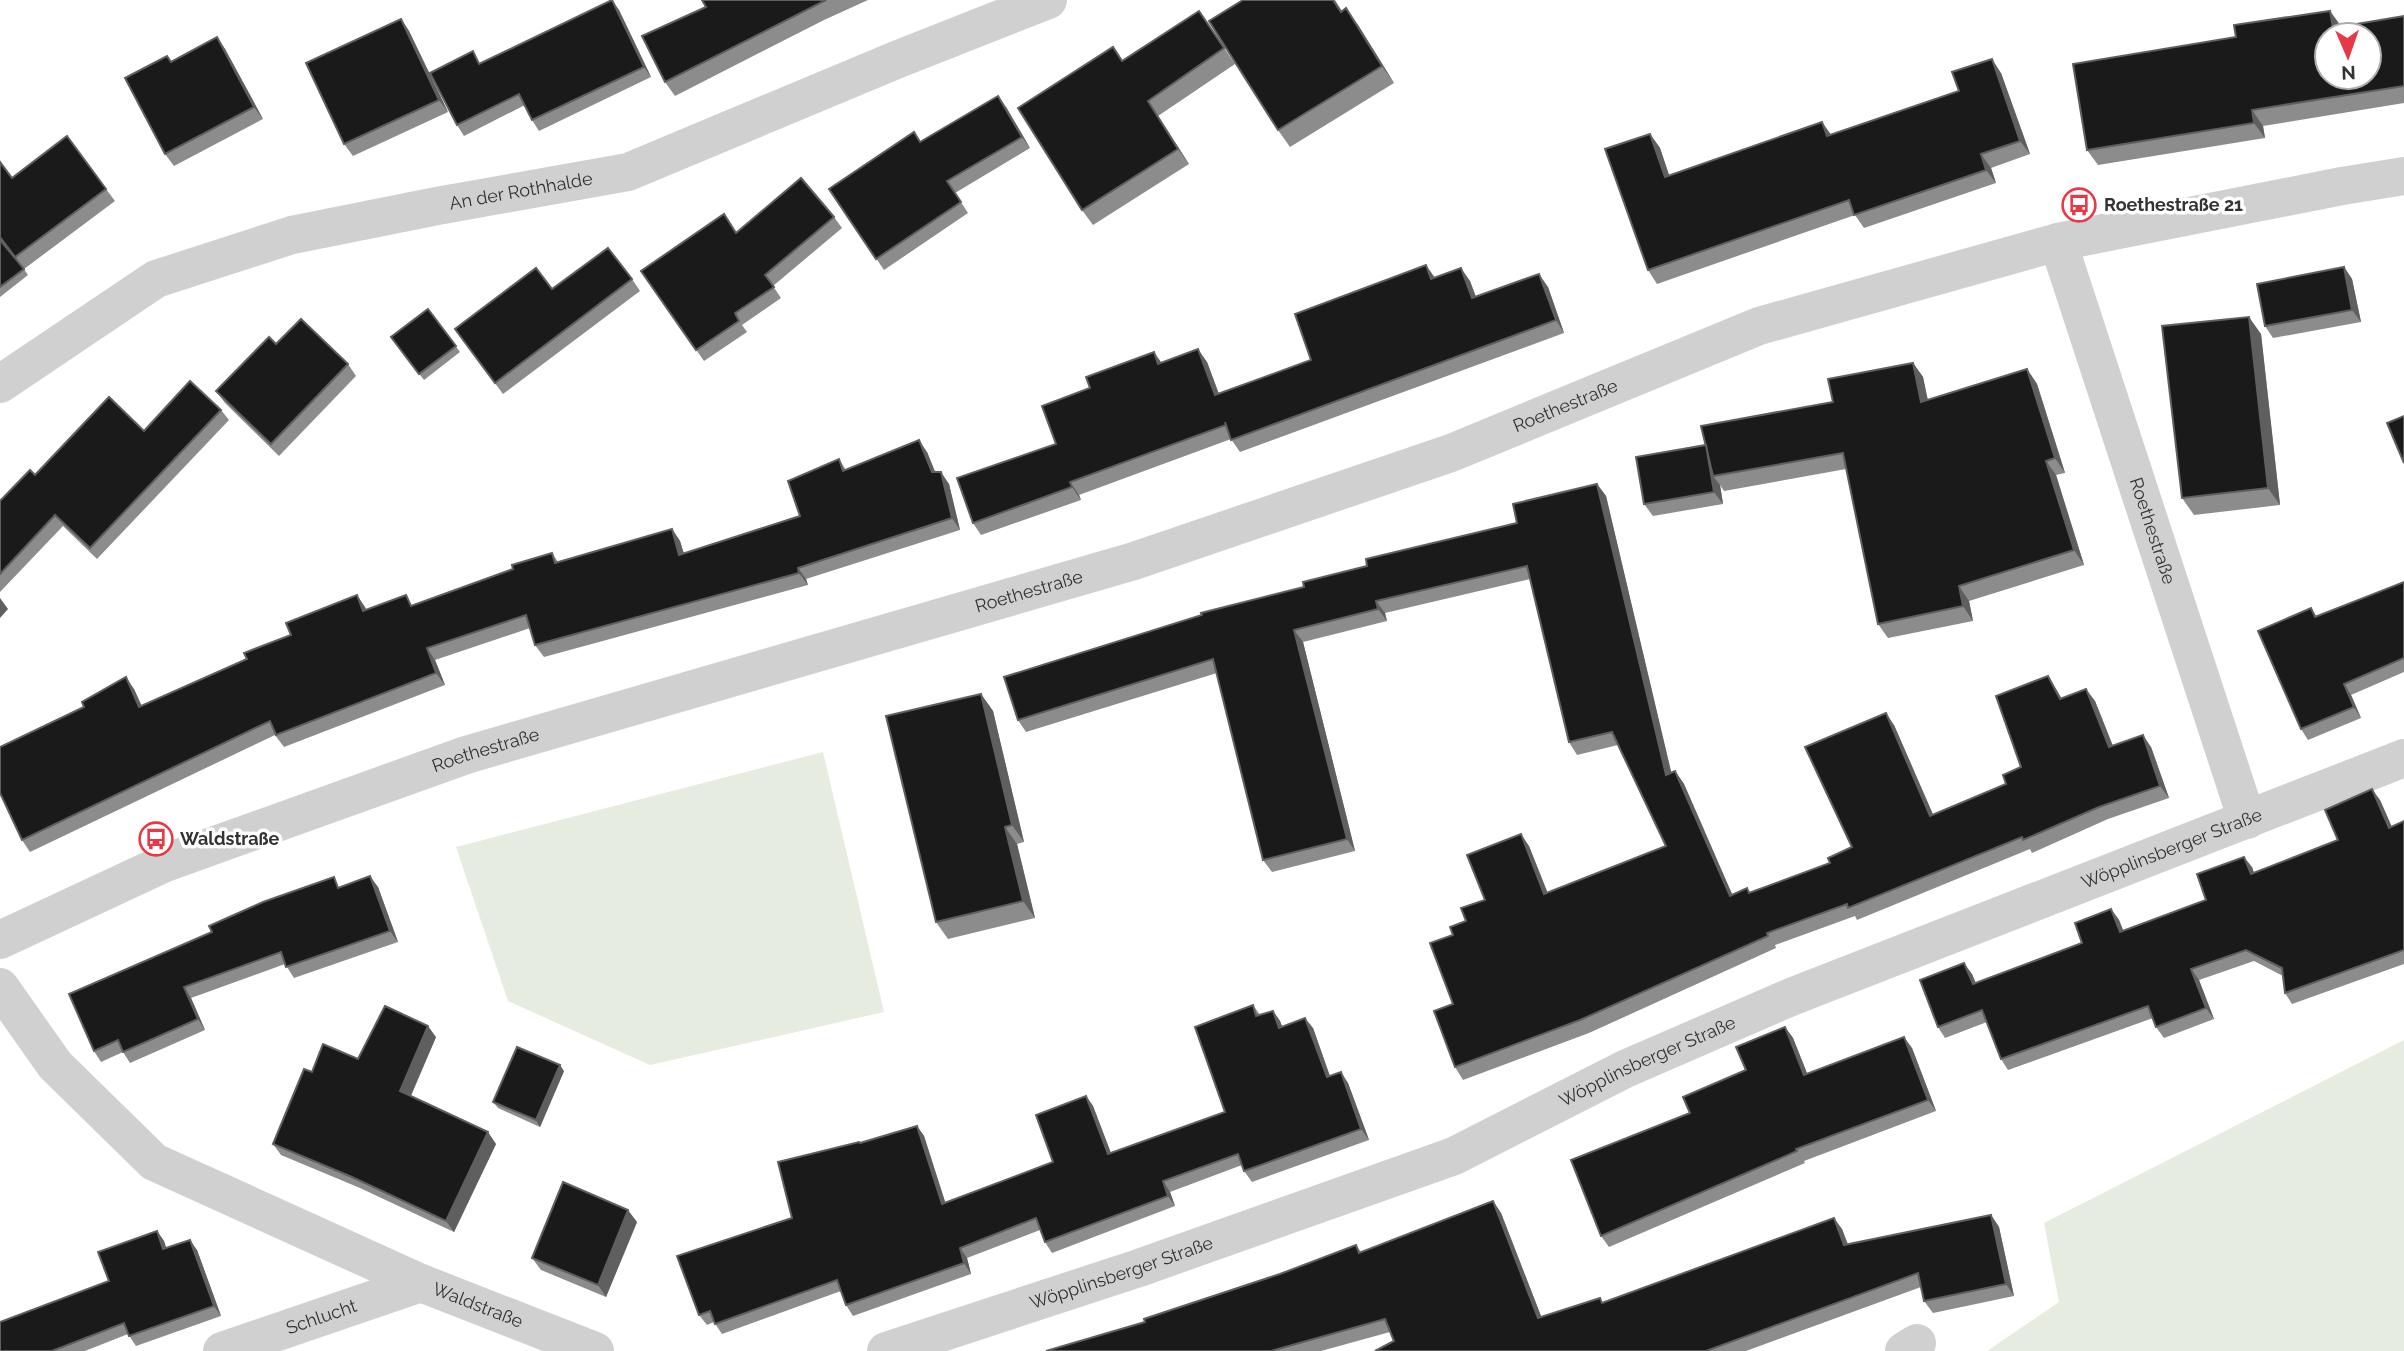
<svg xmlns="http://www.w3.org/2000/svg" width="2404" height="1351" font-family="Raleway,sans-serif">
<rect width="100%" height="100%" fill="#fff"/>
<g fill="#e6ecdf">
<path d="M823,752L884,1012L650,1065L508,1001L456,847Z"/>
<path d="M2404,1040V1351H1987L2059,1302L2044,1223Z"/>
</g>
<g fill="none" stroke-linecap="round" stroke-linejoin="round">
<g stroke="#d0d0d0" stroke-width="38">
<path id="s1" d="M2058,242L2247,820"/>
<path id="s2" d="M0,384L156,279L292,235L437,206L628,172L896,60L1048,0"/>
<path id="s3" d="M0,940L165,863L466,755L1134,561L1451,453L1759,326L2058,242L2342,186L2404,176"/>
<path id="s4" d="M0,987L55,1065L154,1162L421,1283L595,1351"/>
<path id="s5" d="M222,1351L421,1283"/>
<path id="s6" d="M886,1351L1139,1268L1454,1156L1625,1069L1791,997L2404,758"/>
<path d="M1904,1351L1917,1343"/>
</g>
</g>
<g fill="#8c8c8c">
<path d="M702,0H868L824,20L675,96L665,82L706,7Z"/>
<path d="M1243,0H1335L1342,11L1358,25L1394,83L1290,147L1278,130Z"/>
<path d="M619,10L651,77L539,131L532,120L525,105L464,136L457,125L481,63Z"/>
<path d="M1199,11L1235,64L1158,116L1189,164L1093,225L1082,210L1113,47L1123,61Z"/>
<path d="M2404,16V103L2263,126L2265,138L2098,165L2087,150L2341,27Z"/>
<path d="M401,19L409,31L448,112L353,156L344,144Z"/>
<path d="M217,37L225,49L263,119L174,166L165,154L171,62Z"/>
<path d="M2001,73L2030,154L1991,168L1996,183L1864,228L1855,215L1657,284L1648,270L1650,134L1660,148L1669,175L1831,135L1959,91Z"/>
<path d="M1006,107L1030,148L955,193L968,213L884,270L829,189Z"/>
<path d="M0,162L12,178L106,189L115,201L24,269L28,275L0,297V240L21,266L0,238Z"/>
<path d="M834,217L842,228L773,286L781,298L742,325L747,332L704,361L641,271L737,232Z"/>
<path d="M2344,267L2352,279L2361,322L2273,338L2265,326Z"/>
<path d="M1435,278L1470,281L1476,297L1548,287L1564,333L1240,452L1231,439L1079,495L1081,500L981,535L973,523L1056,444L1090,388L1162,363L1207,362L1219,394L1311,360Z"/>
<path d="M632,279L640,291L503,394L455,329L552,289Z"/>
<path d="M428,309L460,352L424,380L391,337Z"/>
<path d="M2261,334L2280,505L2194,515L2182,498Z"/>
<path d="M276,344L348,364L356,376L279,456L225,403L216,391Z"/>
<path d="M1913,363L1923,377L1928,400L2027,369L2037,384L2065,473L2056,475L2084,565L1969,601L1973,621L1888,638L1878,624L1846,469L1724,491L1720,485L1723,504L1653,516L1644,504L1706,445L1833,402Z"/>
<path d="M221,410L229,420L97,559L63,526L0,592V501L144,431Z"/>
<path d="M927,452L935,472L949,484L960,530L806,579L808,585L544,657L535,645L530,628L435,660L445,685L284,747L275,735L30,852L22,840L84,707L134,689L142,706L365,607L366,610L413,605L513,569L552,553L558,562L672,529L680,541L684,554L800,516L839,459L846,470Z"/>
<path d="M1597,484L1606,496L1671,773L1675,771L1684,784L1732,894L1747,888L1750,892L1830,863L1852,847L1894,725L1933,815L2006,784L2021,767L2048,676L2062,699L2095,701L2113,746L2151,747L2169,798L2108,819L2032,853L2030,849L1857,920L1855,916L1775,945L1776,948L1589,1033L1463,1080L1455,1067L1453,1004V935L1485,900L1529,846L1547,893L1666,846L1618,745L1577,755L1569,742L1530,579L1385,613L1387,621L1303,642L1355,851L1272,872L1263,860L1217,673L1026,732L1018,720L1304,587L1367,566L1517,523Z"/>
<path d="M2404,582V672L2351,695L2361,718L2308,740L2301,729L2311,608L2317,617Z"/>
<path d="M981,694L993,711L1024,842L1017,844L1035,918L948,939L936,922Z"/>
<path d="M2380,800L2392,827L2404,821V964L2292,1004L2285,993L2283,976L2254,961L2199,980L2214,1019L2164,1038L2156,1027L2153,1018L2008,1070L2001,1059L1987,1022L1945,1038L1938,1027L1972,974L1976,983L2082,943L2111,909L2119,920L2123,931L2206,900L2252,867L2254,873L2338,840Z"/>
<path d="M340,887H378L398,942L294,978L285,964L191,998L205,1030L130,1063L123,1052L101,1062L94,1051L212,932Z"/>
<path d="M1253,1005L1260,1015L1273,1011L1280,1021L1282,1027L1313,1028L1330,1076L1348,1083L1369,1140L1252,1182L1244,1171L1242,1165L1170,1192L1175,1206L1052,1253L1045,1242L1040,1230L967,1258L971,1274L853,1316L846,1305L841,1291L722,1334L714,1322L707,1325L699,1315L792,1218L860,1143L917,1126L924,1136L945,1202L1053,1162L1086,1096L1093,1106L1111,1153L1225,1112Z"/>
<path d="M1785,1027L1793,1038L1807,1073L1912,1048L1936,1111L1804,1161L1805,1163L1609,1247L1601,1236L1690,1113L1746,1070Z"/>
<path d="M436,1037L411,1096L496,1144L454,1232L360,1188L281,1155L273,1144L358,1059Z"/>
<path d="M564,1071L540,1127L498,1108L493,1102Z"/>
<path d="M1493,1201L1501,1213L1541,1316L1603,1303L1842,1229L1848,1244L1991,1215L1999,1227L2014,1296L1933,1313L1924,1301L1921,1287L1746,1351H1375L1394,1341L1390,1332L1321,1351H1046L1145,1322L1280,1274L1356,1245L1361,1252Z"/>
<path d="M637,1222L606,1297L541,1270L532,1258Z"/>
<path d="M157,1231L164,1241L166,1248L197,1250L221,1316L136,1346L128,1334L85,1351H0L109,1281Z"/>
</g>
<g fill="#5f5f5f">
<path d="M612,0L619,10L651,77L644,67Z"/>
<path d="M1346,8L1358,25L1394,83L1382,66Z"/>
<path d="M2330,11L2341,26L2333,28Z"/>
<path d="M401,19L409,31L448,112L439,100Z"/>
<path d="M217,37L225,49L263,119L254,107Z"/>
<path d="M1992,59L2001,73L2030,154L2020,141Z"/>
<path d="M998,96L1006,107L1030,148L1022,137Z"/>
<path d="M1148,101L1158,116L1189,164L1178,149Z"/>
<path d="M2252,110L2263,126L2265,138L2254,123Z"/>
<path d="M1822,122L1832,136H1827Z"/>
<path d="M1650,134L1660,148L1674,190L1665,177Z"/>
<path d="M1981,154L1991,168L1996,183L1986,170Z"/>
<path d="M1426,265L1435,278L1431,279Z"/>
<path d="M2344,267L2352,279L2361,322L2352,310Z"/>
<path d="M1461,268L1470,281L1481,311L1472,298Z"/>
<path d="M1539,274L1548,287L1564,333L1556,320Z"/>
<path d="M2249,317L2261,334L2280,505L2268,488Z"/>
<path d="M1198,349L1207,362L1224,408L1215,395Z"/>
<path d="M1154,352L1163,365L1158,364Z"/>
<path d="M1913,363L1923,377L1931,417L1921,402Z"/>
<path d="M2027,369L2037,384L2065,473L2055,458Z"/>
<path d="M919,440L927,452L940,484L932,472Z"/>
<path d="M1706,445L1713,476L1720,485L1723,504L1714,492Z"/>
<path d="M2046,461L2056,475L2084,565L2074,550Z"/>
<path d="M941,472L949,484L960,530L952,518Z"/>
<path d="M1070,482L1079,495L1081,500L1072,487Z"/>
<path d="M1597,484L1606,496L1675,788L1666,775Z"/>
<path d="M672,529L680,541L688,567L679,555Z"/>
<path d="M798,568L806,579L808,585L799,573Z"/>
<path d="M1959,586L1969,601L1973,621L1963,606Z"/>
<path d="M357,595L365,607L371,623L363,611Z"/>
<path d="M0,598L8,609L0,618Z"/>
<path d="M1376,601L1385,613L1387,621L1378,609Z"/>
<path d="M1294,630L1303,642L1355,851L1347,839Z"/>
<path d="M427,648L435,660L445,685L436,673Z"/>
<path d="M2048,676L2056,689L2069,712L2060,699Z"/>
<path d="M126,677L134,689L147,719L139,707Z"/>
<path d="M2344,684L2351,695L2361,718L2354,707Z"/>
<path d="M2086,689L2095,701L2118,759L2109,747Z"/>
<path d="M981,694L993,711L1024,842L1012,825Z"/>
<path d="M1886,713L1894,725L1939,828L1930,816Z"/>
<path d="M2143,735L2151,747L2169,798L2160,786Z"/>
<path d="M1675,771L1684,784L1738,908L1730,896Z"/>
<path d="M2372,789L2380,800L2397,839L2389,828Z"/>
<path d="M1005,827L1017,844L1035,918L1023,901Z"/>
<path d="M1521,834L1529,846L1553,906L1544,894Z"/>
<path d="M2244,857L2252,867L2258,885L2251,874Z"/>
<path d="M370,876L378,887L398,942L390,931Z"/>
<path d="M2111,909L2119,920L2128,942L2120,932Z"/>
<path d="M1964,963L1972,974L1980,995L1973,984Z"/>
<path d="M2191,969L2199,980L2214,1019L2206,1008Z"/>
<path d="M184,987L191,998L205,1030L198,1019Z"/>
<path d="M1273,1011L1280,1021L1287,1038L1279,1028Z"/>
<path d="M1305,1018L1313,1028L1334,1088L1327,1077Z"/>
<path d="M428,1026L436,1037L408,1102L400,1091Z"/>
<path d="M1785,1027L1793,1038L1812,1086L1804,1075Z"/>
<path d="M1904,1037L1912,1048L1936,1111L1928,1100Z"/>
<path d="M560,1065L564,1071L540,1127L536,1120Z"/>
<path d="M1341,1072L1348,1083L1369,1140L1361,1129Z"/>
<path d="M1086,1096L1093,1106L1115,1164L1108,1154Z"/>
<path d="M917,1126L924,1136L949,1214L942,1204Z"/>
<path d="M488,1132L496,1144L454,1232L446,1221Z"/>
<path d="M1163,1181L1170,1192L1175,1206L1168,1196Z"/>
<path d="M1493,1201L1501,1213L1546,1329L1538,1318Z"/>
<path d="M628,1210L637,1222L606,1297L598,1285Z"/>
<path d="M1991,1215L1999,1227L2014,1296L2006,1284Z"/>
<path d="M1834,1218L1842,1229L1852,1257L1844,1245Z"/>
<path d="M157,1231L164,1241L170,1259L163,1249Z"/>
<path d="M190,1240L197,1250L221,1316L214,1306Z"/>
<path d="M960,1248L967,1258L971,1274L964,1263Z"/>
</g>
<g fill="#1a1a1a" stroke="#5f5f5f" stroke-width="2" fill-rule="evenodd">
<path d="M612,0L644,67L532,120L519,94L457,125L430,73L473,51L479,64Z"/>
<path d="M702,0H826L665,82L642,36L706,7Z"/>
<path d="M1243,0H1333L1341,12L1346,8L1382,66L1278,130L1209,21Z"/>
<path d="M1199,11L1224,48L1148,101L1178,149L1082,210L1018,108L1113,47L1122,61Z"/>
<path d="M2330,11L2333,28L2404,16V86L2252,110L2254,123L2087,150L2073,64L2236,37L2234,25ZM2327,35H2369V77H2327Z"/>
<path d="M401,19L439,100L344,144L306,63Z"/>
<path d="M217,37L254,107L165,154L125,78L167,56L171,62Z"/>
<path d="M1992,59L2020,141L1981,154L1986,170L1854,215L1849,200L1648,270L1605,149L1650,134L1665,177L1822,122L1827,136L1959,91L1952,72Z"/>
<path d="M998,96L1022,137L947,181L961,202L876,259L829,189L914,132L920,142Z"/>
<path d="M67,136L106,189L15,257L0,237V162L12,178Z"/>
<path d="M801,178L834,217L765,275L774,287L735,313L739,321L696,350L641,271L724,214L736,233Z"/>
<path d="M0,240L24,269L0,287Z"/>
<path d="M608,248L632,279L495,383L455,329L536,268L552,289Z"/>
<path d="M1426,265L1431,279L1461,268L1472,298L1539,274L1556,320L1231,440L1225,422L1226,425L1070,482L1072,487L973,523L957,478L1056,444L1042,406L1090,388L1086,377L1154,352L1158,364L1198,349L1215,395L1311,360L1295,314Z"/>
<path d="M2344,267L2352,310L2265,326L2257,284Z"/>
<path d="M428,309L456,346L419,374L391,337Z"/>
<path d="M2249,317L2268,488L2182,498L2162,326Z"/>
<path d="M301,319L348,364L271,444L216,391L269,337L276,344Z"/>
<path d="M1913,363L1921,402L2027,369L2055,458L2046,461L2074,550L1959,586L1963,606L1878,624L1843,453L1713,476L1701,426L1833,402L1828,379Z"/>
<path d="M190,381L221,410L90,548L55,515L0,574V501L30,470L35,475L109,397L144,431Z"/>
<path d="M2404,416V463L2387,423Z"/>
<path d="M919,440L932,472H941L952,518L798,568L799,573L535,645L526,615L427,648L436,673L276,735L270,721L22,840L0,793V747L84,707L82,702L126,677L139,707L247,659L244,653L291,635L286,623L357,595L363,611L406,595L411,606L513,569L512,565L552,553L555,563L672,529L679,555L800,516L788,481L839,459L843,471Z"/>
<path d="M1706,445L1714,492L1644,504L1636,457Z"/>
<path d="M1597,484L1666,775L1675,771L1730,896L1747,888L1749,893L1830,863L1828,858L1852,847L1805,747L1886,713L1930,816L2006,784L2003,775L2021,767L1996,696L2048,676L2060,699L2086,689L2109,747L2143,735L2160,786L2099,807L2023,840L2022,837L1848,908L1847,904L1767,933L1768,936L1580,1020L1455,1067L1434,1011L1453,1004L1430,943L1453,935L1450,927L1466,921L1461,908L1485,900L1467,855L1521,834L1544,894L1666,846L1612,732L1569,742L1527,566L1376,601L1378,609L1294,630L1347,839L1263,860L1213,659L1018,720L1004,677L1202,615L1201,613L1304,587L1303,582L1367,566L1366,559L1517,523L1513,504Z"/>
<path d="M2404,582V658L2344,684L2354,707L2301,729L2258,631L2311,608L2315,617Z"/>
<path d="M981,694L1012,825L1005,827L1023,901L936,922L886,716Z"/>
<path d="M2372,789L2389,828L2404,821V950L2285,993L2282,968L2246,950L2191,969L2206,1008L2156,1027L2148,1006L2001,1059L1982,1010L1938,1027L1920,980L1964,963L1973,984L2082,943L2075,923L2111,909L2120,932L2206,900L2197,874L2244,857L2251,874L2338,840L2325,810Z"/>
<path d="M370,876L390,931L286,967L281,952L184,987L198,1019L123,1052L118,1040L94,1051L69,994L212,932L209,926L263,902L334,877L338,888Z"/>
<path d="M1253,1005L1256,1016L1273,1011L1279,1028L1305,1018L1327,1077L1341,1072L1361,1129L1244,1171L1238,1154L1163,1181L1168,1196L1045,1242L1036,1218L960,1248L964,1263L846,1305L837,1280L715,1324L710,1311L699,1315L677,1256L792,1218L778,1162L859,1142L860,1143L917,1126L942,1204L1053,1162L1036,1115L1086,1096L1108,1154L1225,1112L1195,1027Z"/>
<path d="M385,1006L428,1026L400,1091L488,1132L446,1221L352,1177L273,1144L304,1069L312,1072L323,1044L358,1059Z"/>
<path d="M1785,1027L1804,1075L1904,1037L1928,1100L1796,1149L1797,1151L1601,1236L1571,1160L1690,1113L1683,1097L1746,1070L1736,1047Z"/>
<path d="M517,1047L560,1065L536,1120L493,1102Z"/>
<path d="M563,1182L628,1210L598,1285L532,1258Z"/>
<path d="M1493,1201L1538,1318L1600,1298L1602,1303L1834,1218L1844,1245L1991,1215L2006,1284L1924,1301L1918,1273L1706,1351H1375L1394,1341L1385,1319L1271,1351H1046L1145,1322L1144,1319L1280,1274L1356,1245L1359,1253Z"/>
<path d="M157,1231L163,1249L190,1240L214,1306L129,1336L124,1323L52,1351H0V1322L109,1281L98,1252Z"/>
</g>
<defs>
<symbol id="bus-ring" viewBox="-11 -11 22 22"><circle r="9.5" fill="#fff" stroke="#e63946" stroke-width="1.5"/><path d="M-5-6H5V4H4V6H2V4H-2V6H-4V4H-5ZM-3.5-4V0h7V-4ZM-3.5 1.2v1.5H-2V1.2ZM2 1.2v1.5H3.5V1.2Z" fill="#e63946"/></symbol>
</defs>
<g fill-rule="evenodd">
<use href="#bus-ring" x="2060" y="186" width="38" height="38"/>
<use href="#bus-ring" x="137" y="820" width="38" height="38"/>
</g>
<g text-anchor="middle" stroke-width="7" stroke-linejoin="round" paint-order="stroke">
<g font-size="18" fill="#333" stroke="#fff">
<text dy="6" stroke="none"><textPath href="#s2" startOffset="564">An der Rothhalde</textPath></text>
<text dy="6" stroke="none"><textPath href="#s3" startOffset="1656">Roethestraße</textPath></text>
<text dy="6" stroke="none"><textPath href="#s1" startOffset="304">Roethestraße</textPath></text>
<text dy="6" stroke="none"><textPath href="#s3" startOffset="1088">Roethestraße</textPath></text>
<text dy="6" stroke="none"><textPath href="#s3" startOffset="522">Roethestraße</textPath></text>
<text dy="6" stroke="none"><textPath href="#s6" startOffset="1382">Wöpplinsberger Straße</textPath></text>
<text dy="6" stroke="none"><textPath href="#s6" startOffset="816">Wöpplinsberger Straße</textPath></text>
<text dy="6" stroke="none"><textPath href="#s6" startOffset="248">Wöpplinsberger Straße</textPath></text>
<text dy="6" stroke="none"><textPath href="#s4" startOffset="588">Waldstraße</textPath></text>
<text dy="6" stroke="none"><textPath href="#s5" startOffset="105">Schlucht</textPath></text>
</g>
<g font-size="18" font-weight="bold" fill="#333" stroke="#fff" text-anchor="start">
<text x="2104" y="211">Roethestraße 21</text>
<text x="180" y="845">Waldstraße</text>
</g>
</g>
<g transform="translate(2348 56) rotate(178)"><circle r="33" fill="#ffffff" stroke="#adadad" stroke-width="2"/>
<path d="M0-5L12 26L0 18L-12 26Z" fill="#e63946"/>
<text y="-10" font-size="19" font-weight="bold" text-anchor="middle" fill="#333333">N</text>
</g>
</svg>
